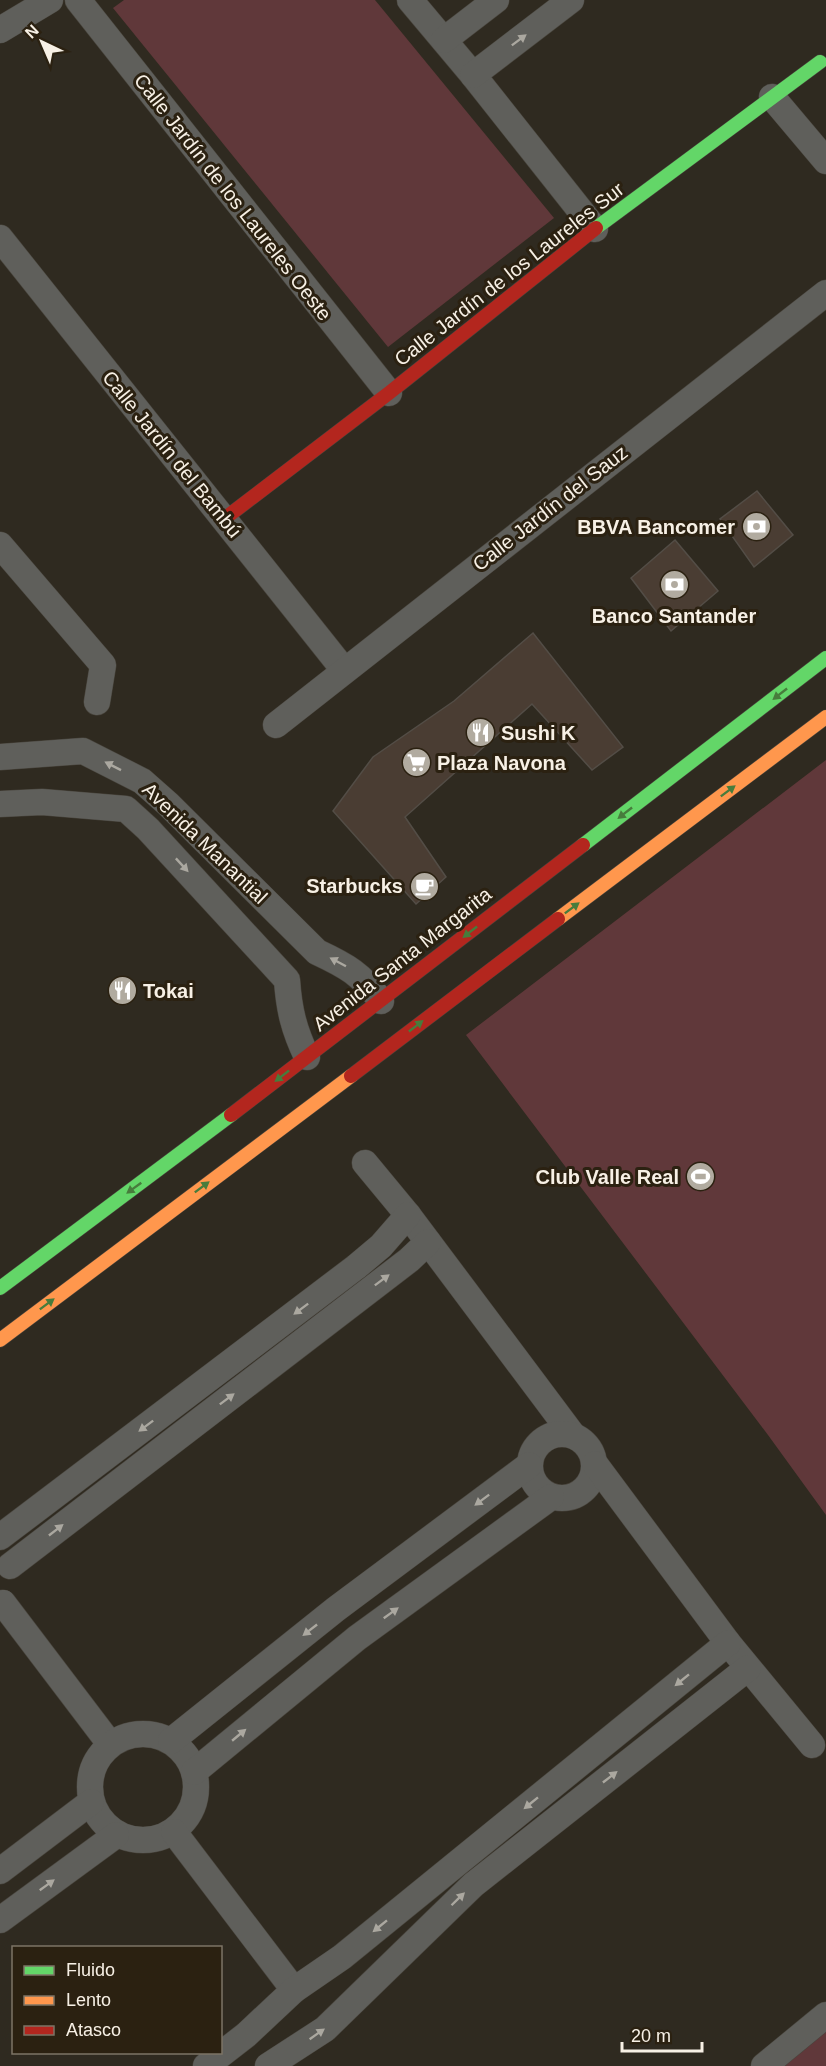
<svg xmlns="http://www.w3.org/2000/svg" width="826" height="2066" font-family="Helvetica,sans-serif">
<rect width="100%" height="100%" fill="#2f2a20"/>
<g fill="#60383a">
<path d="M124,0H375L554,218L388,347L113,8Z"/>
<path d="M826,760V1515L768,1435L466,1035Z"/>
<path d="M826,2021V2066H771Z"/>
</g>
<g fill="#4a3d33" stroke="#534d46" stroke-width="1.5">
<path d="M757,491L793,535L754,567L720,519Z"/>
<path d="M675,540L718,591L671,631L631,578Z"/>
<path d="M533,633L623,747L592,770L532,704L405,817L446,877L416,904L333,811L373,757L454,701Z"/>
</g>
<g fill="none" stroke-linecap="round" stroke-linejoin="round">
<defs>
<g id="street">
<path d="M78,0L389,393"/>
<path d="M410,0L473,75L595,229"/>
<path d="M0,30L50,0"/>
<path d="M444,40L496,0"/>
<path d="M473,75L571,0"/>
<path d="M772,97L826,161"/>
<path d="M0,238L344,670"/>
<path d="M0,545L103,665L97,702"/>
<path d="M276,725L826,293"/>
<path d="M0,757L83,751L142,781L168,804L317,952C347,966 361,974 381,1001"/>
<path d="M0,804L42,802L126,809L148,829L287,980C289,1010 294,1030 307,1057"/>
<path d="M365,1163L408,1215L572,1434"/>
<circle cx="562" cy="1466" r="32"/>
<path d="M595,1464L728,1643L812,1745"/>
<path d="M0,1537L356,1267L381,1246L408,1215"/>
<path d="M10,1566L409,1260L428,1242"/>
<path d="M3,1603L110,1744"/>
<circle cx="143" cy="1787" r="53"/>
<path d="M171,1741L336,1609L529,1465"/>
<path d="M194,1772L357,1638L551,1497"/>
<path d="M174,1832L294,1990"/>
<path d="M0,1871L91,1802"/>
<path d="M0,1920L116,1835"/>
<path d="M206,2066L246,2035L294,1990L342,1957L728,1643"/>
<path d="M268,2066L325,2029L473,1885L748,1668"/>
<path d="M764,2066L826,2015"/>
</g>
<g id="fast">
<path d="M596,228L820,62"/>
<path d="M583,845L826,658"/>
<path d="M0,1288L231,1115"/>
</g>
<g id="slow">
<path d="M558,919L826,717"/>
<path d="M0,1340L351,1076"/>
</g>
<g id="jam">
<path d="M224,519L389,393L596,228"/>
<path d="M351,1076L558,919"/>
<path d="M231,1115L583,845"/>
</g>
</defs>
<use href="#street" stroke="#49453d" stroke-width="27"/>
<use href="#fast" stroke="#49453d" stroke-width="15"/>
<use href="#slow" stroke="#49453d" stroke-width="15"/>
<use href="#jam" stroke="#49453d" stroke-width="15"/>
<use href="#street" stroke="#5f5f5b" stroke-width="26"/>
<use href="#fast" stroke="#63d668" stroke-width="14"/>
<use href="#slow" stroke="#ff974d" stroke-width="14"/>
<use href="#jam" stroke="#b3261e" stroke-width="14"/>
</g>
<defs><path id="oneway-solid" d="M-6-.8H1V-3.2L6.5 0L1 3.2V.8H-6Z" transform="scale(1.5)"/></defs>
<g fill="#aba8a0">
<use href="#oneway-solid" transform="translate(519 40) rotate(-37)"/>
<use href="#oneway-solid" transform="translate(113 766) rotate(-153)"/>
<use href="#oneway-solid" transform="translate(182 865) rotate(47)"/>
<use href="#oneway-solid" transform="translate(338 962) rotate(-152)"/>
<use href="#oneway-solid" transform="translate(382 1280) rotate(-37)"/>
<use href="#oneway-solid" transform="translate(301 1309) rotate(143)"/>
<use href="#oneway-solid" transform="translate(227 1399) rotate(-37)"/>
<use href="#oneway-solid" transform="translate(146 1426) rotate(143)"/>
<use href="#oneway-solid" transform="translate(482 1500) rotate(143)"/>
<use href="#oneway-solid" transform="translate(56 1530) rotate(-38)"/>
<use href="#oneway-solid" transform="translate(391 1613) rotate(-36)"/>
<use href="#oneway-solid" transform="translate(310 1630) rotate(142)"/>
<use href="#oneway-solid" transform="translate(682 1680) rotate(141)"/>
<use href="#oneway-solid" transform="translate(239 1735) rotate(-40)"/>
<use href="#oneway-solid" transform="translate(610 1777) rotate(-38)"/>
<use href="#oneway-solid" transform="translate(531 1803) rotate(141)"/>
<use href="#oneway-solid" transform="translate(47 1885) rotate(-36)"/>
<use href="#oneway-solid" transform="translate(458 1899) rotate(-44)"/>
<use href="#oneway-solid" transform="translate(380 1926) rotate(141)"/>
<use href="#oneway-solid" transform="translate(317 2034) rotate(-35)"/>
</g>
<g fill="#477c3c">
<use href="#oneway-solid" transform="translate(780 694) rotate(142)"/>
<use href="#oneway-solid" transform="translate(728 791) rotate(-37)"/>
<use href="#oneway-solid" transform="translate(625 813) rotate(142)"/>
<use href="#oneway-solid" transform="translate(572 908) rotate(-37)"/>
<use href="#oneway-solid" transform="translate(470 932) rotate(142)"/>
<use href="#oneway-solid" transform="translate(416 1026) rotate(-38)"/>
<use href="#oneway-solid" transform="translate(282 1076) rotate(142)"/>
<use href="#oneway-solid" transform="translate(202 1187) rotate(-37)"/>
<use href="#oneway-solid" transform="translate(134 1188) rotate(144)"/>
<use href="#oneway-solid" transform="translate(47 1304) rotate(-37)"/>
</g>
<defs>
<symbol id="bank-disc" viewBox="-11 -11 22 22"><circle r="9.5" fill="#b1aba0" stroke="#2b2111"/><path d="M-6-4H6V4H-6ZM0-2.3a2.3 2.3 0 1 0 0 4.6a2.3 2.3 0 1 0 0-4.6Z" fill="#fff"/></symbol>
<symbol id="restaurant-disc" viewBox="-11 -11 22 22"><circle r="9.5" fill="#b1aba0" stroke="#2b2111"/><path d="M-5-6h1v4h1v-4h1v4h1v-4h1v5L-1.5 .5V6h-2V.5L-5-1ZM5-6V6H3V1.5H1.5Q1.5-4 5-6Z" fill="#fff"/></symbol>
<symbol id="supermarket-disc" viewBox="-11 -11 22 22"><circle r="9.5" fill="#b1aba0" stroke="#2b2111"/><path d="M-6-5.5h2.5l.6 2H6L4.5 2H-2.5L-4.4-4H-6ZM-1.5 3.2a1.3 1.3 0 1 0 .1 0ZM3 3.2a1.3 1.3 0 1 0 .1 0Z" fill="#fff"/></symbol>
<symbol id="cafe-disc" viewBox="-11 -11 22 22"><circle r="9.5" fill="#b1aba0" stroke="#2b2111"/><path d="M-5.5-4.5H6V0H3Q3 3.5 0 3.5H-2.5Q-5.5 3.5-5.5 0ZM3-3.2v2h1.7v-2ZM-6 4.5H4V6H-6Z" fill="#fff"/></symbol>
<symbol id="stadium-disc" viewBox="-11 -11 22 22"><circle r="9.5" fill="#b1aba0" stroke="#2b2111"/><path d="M0-5a6.5 5 0 1 0 0 10a6.5 5 0 1 0 0-10ZM-3.5-1.8h7v3.6h-7Z" fill="#fff"/></symbol>
</defs>
<g fill-rule="evenodd">
<use href="#bank-disc" x="740" y="510" width="33" height="33"/>
<use href="#bank-disc" x="658" y="568" width="33" height="33"/>
<use href="#restaurant-disc" x="464" y="716" width="33" height="33"/>
<use href="#supermarket-disc" x="400" y="746" width="33" height="33"/>
<use href="#cafe-disc" x="408" y="870" width="33" height="33"/>
<use href="#restaurant-disc" x="106" y="974" width="33" height="33"/>
<use href="#stadium-disc" x="684" y="1160" width="33" height="33"/>
</g>
<g text-anchor="middle" stroke-width="6" stroke-linejoin="round" paint-order="stroke">
<g font-size="20" fill="#f7f0e5" stroke="#2b2111">
<text transform="translate(233 197) rotate(52)" y="7">Calle Jardín de los Laureles Oeste</text>
<text transform="translate(509 274) rotate(-38)" y="7">Calle Jardín de los Laureles Sur</text>
<text transform="translate(172 454) rotate(51)" y="7">Calle Jardín del Bambú</text>
<text transform="translate(550 508) rotate(-38)" y="7">Calle Jardín del Sauz</text>
<text transform="translate(205 843) rotate(44)" y="7">Avenida Manantial</text>
<text transform="translate(402 959) rotate(-38)" y="7">Avenida Santa Margarita</text>
</g>
<g font-size="20" font-weight="bold" fill="#f7f0e5" stroke="#2b2111" text-anchor="end">
<text x="735" y="534">BBVA Bancomer</text>
<text x="674" y="623" text-anchor="middle">Banco Santander</text>
<text x="501" y="740" text-anchor="start">Sushi K</text>
<text x="437" y="770" text-anchor="start">Plaza Navona</text>
<text x="403" y="893">Starbucks</text>
<text x="143" y="998" text-anchor="start">Tokai</text>
<text x="679" y="1184">Club Valle Real</text>
</g>
</g>
<rect x="12" y="1946" width="210" height="108" fill="#2b2111" stroke="#7d7466" stroke-width="1.5"/>
<rect x="24" y="1966" width="30" height="9" fill="#63d668" stroke="#7d7466" stroke-width="1.5"/>
<text x="66" y="1976" font-size="18" fill="#f7f0e5">Fluido</text>
<rect x="24" y="1996" width="30" height="9" fill="#ff974d" stroke="#7d7466" stroke-width="1.5"/>
<text x="66" y="2006" font-size="18" fill="#f7f0e5">Lento</text>
<rect x="24" y="2026" width="30" height="9" fill="#b3261e" stroke="#7d7466" stroke-width="1.5"/>
<text x="66" y="2036" font-size="18" fill="#f7f0e5">Atasco</text>
<g transform="translate(42 42) rotate(316)" stroke="#2b2111" stroke-width="4.5" paint-order="stroke">
<path d="M0-4.5L10 22L0 15L-10 22Z" fill="#f7f0e5"/>
<text y="-9" font-size="16" font-weight="bold" text-anchor="middle" fill="#f7f0e5">N</text>
</g>
<path d="M622 2042v9h80v-9" fill="none" stroke="#f7f0e5" stroke-width="3"/>
<text x="631" y="2042" font-size="18" fill="#f7f0e5" stroke="#2b2111" stroke-width="4.5" paint-order="stroke">20 m</text>
</svg>
